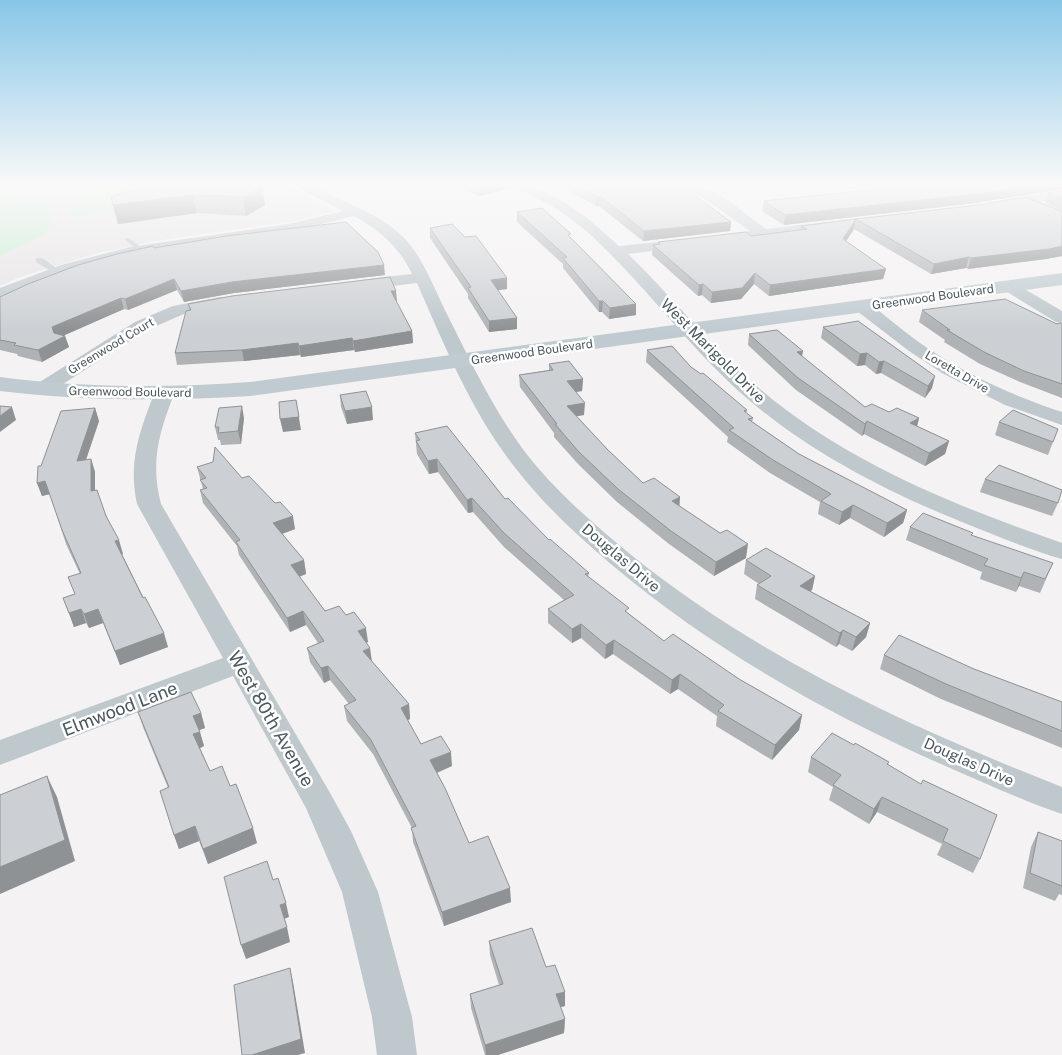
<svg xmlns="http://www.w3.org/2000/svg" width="1062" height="1055" font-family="'Public Sans',sans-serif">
<rect width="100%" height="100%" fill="#f4f2f2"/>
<path fill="#e5e3e4" d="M0,184H286L334,211L295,221L155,241L94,254L20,277L0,286Z"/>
<g fill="#c6eccf">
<path d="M111,184H144C132,188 122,190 114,200L117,208L73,217L71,201L90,195L88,191Z"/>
<path d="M0,194L45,205L52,218L46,234L0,256Z"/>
</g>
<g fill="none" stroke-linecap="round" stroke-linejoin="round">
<g fill="#bfc8cd" fill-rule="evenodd">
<path d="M125,238H129L144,249L138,250L125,240Z"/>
<path d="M36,258H42L61,271L54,273L36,262Z"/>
</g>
<g fill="#bfc8cd" fill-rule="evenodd">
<path d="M295,184C313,182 324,192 341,200C364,210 389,221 406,240C423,259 432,283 443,306C467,354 490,404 522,448C552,488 591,522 630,554C759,658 909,727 1062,787V814C1024,801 987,784 950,768C829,715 713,650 612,565C578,536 545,506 517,470C473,415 445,347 417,283L360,290L354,288L352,285L354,282L360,280L412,274C399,247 381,231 354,216L289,232L131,255L71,271L0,299V288L61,265L130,247L289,224L343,211L308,193Z"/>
<path d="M513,184H529L564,202L586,217L619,246L685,239L690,240L692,243L690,246L685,247L628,254C672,296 708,344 754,384C842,461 953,505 1062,543V559C1037,552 1012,542 987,532C899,498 813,456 742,394C690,348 648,289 599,243C585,229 569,217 552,206C542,200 519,192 513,184Z"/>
<path d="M680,184C710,180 742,212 766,229L888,215L895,219L888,223L718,243L713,242L711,239L713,236L750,231L708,201Z"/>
<path d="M1062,190V198L998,209L991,205L998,201Z"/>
<path d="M1010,282L1016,284L1062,311V323L1056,322L1004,290L1002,287L1004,284Z"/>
<path d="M220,297L226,298L228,302L226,306L184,314L147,330L49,393L42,395L35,393L32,389L35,385L135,322L173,306Z"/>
<path d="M863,302L869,303C892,321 915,341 940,356C978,380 1020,398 1062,412V425L1005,405L942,373L909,351L857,311L855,307L857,303Z"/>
<path d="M164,388L171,390L174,394C159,433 150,462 161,504L329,791L351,831L378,892L412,1017L417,1055H377L372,1017L342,892L306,808L233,676L0,765V740L223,658L137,504C128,462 139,433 154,394L157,390Z"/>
</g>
<path fill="#c0cbd1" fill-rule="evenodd" d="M1062,273V285L250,396C166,401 83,401 0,391V377C83,388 166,388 250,382Z"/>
</g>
<g fill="#afb3b6">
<path d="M453,184H513L514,187L479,196Z"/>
<path d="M558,184H679L731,222L730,231L643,241L599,206H596Z"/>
<path d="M902,184H1062V189L975,203L784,225L762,211L764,201L918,185Z"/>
<path d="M262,187L265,205L246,216L197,213L118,224L111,197Z"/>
<path d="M1062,191V210L1045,203L1048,193Z"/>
<path d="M1062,211V256L1046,259L968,269L966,268L931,274L854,229L856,219Z"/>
<path d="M517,212L570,237L636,304V315L609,319L602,312H599L563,268V264L517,222Z"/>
<path d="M801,226L854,229L846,241L886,269L883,279L769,296L754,284L741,299L711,303L702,295L698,296L652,255L653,245L658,244V242L751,236L801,230Z"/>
<path d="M430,228L507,289L498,290L517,318V329L489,332L468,298V294L430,238Z"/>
<path d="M154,248L385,275L234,293L184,302L177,290L128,310L124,309L64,335L65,336L69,347L42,362L18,356L17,354L0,350V297Z"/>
<path d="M396,291V302L412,331L413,343L355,352L354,350L301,357L300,355L244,361L177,365L175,353L189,310L188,304Z"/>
<path d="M922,310L1062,324V398L1020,382L980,364L944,342L945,340L919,322Z"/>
<path d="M823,327L932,388L925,398L881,373L876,374L865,365L857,366L821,338Z"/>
<path d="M749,334L802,357L865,407L919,418L917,426L949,441L945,454L925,466L864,434L862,436L796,390L748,345Z"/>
<path d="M647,350L691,367L747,410L746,413L753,418L752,422L799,454L907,510L903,523L884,537L850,518L839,525L818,514L820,502L770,473L727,442L728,437L646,362Z"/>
<path d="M549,364L583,379L582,391L576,392L584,415L576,416L608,450L643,483L680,497L679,506L746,558L714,576L669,544L617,502L578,464L554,437V433L520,387L519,375L549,370Z"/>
<path d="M340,395L373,420L347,424L341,407Z"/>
<path d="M95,408L99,421L86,460L91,459L95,472V490L123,554H122L168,647L120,665L103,623L89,628L86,623L74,627L63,598L75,594L68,577L80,574L66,544L50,494L42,496L37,483L41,466Z"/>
<path d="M244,418L241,444L221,445L220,440H218L215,427Z"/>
<path d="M999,422L1058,429L1048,455L995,435Z"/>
<path d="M415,433L505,499L549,540L589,573L588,577L629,614L664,641L739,679L802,715L799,730L772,760L716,726L717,716L678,689L670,694L613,654L605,659L581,638L572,643L548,623V609L564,600L504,547L473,512L468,513L438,472L429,474L417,454Z"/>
<path d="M197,467L242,478L295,529L282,534L304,560L306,574L299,577L325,611L346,615L368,642L366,643L372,662L409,704L410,719L407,720L421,744L452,766L437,773L469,843L511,902L444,926L413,842L412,828L373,754L347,721L344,706L349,704L330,680L324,683L310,662L307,648L318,643L306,625L290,632L239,555L237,546L203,503L200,490L203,489Z"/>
<path d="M985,479L1058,503L1052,516L980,492Z"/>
<path d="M910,527L972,536L1053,563L1040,593L1019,586L1016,592L980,579L982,572L906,540Z"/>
<path d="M746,560L815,576L812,590L810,591L870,623L866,637L852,651L839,644L836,647L755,599L757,585L759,584L744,574Z"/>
<path d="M884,655L974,669L1062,702V748L941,699L880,669Z"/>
<path d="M138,712L201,713L205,728L199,730L204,746L200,748L210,771L230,786L257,843L208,864L199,841L179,849L174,835L168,788L143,727Z"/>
<path d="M854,745L889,762L888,764L980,859L973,873L937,855L942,844L877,812L869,824L829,800L833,787L808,772L811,757Z"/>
<path d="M1038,832L1062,841V895L1059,894L1055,901L1023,888L1031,847Z"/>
<path d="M489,941L546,967L565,1006L560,1007L565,1019L564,1033L498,1055H485L471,1008L470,994L499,985L490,955Z"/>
</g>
<g fill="#8f9294">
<path d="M491,184H513L514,187L479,196V187Z"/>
<path d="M1040,184H1062V189L975,203L784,225L785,215Z"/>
<path d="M262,187L265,205L246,216L243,197Z"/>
<path d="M193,195L197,213L118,224L113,205Z"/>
<path d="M600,196L599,206H596L597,197Z"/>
<path d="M856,219L854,229L841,249L843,239Z"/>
<path d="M731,222L730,231L643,241L644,231Z"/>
<path d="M1062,246V256L1046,259L968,269L971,258Z"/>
<path d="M969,257L966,268L931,274L934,264Z"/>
<path d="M384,265L385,275L234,293L184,302L181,291L232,282Z"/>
<path d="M886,269L883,279L769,296L770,285Z"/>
<path d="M755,273L754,284L741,299L711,303L712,292Z"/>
<path d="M507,278V289L491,291V280Z"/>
<path d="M174,279L177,290L128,310L125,299Z"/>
<path d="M703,284L702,295L698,296L699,285Z"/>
<path d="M391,291H396L397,302H392Z"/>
<path d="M121,298L124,309L56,339L52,327Z"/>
<path d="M599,301H603L602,312H599Z"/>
<path d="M636,304V315L609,319L610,308Z"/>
<path d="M517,318V329L489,332V321Z"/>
<path d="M412,331L413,343L355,352L353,341Z"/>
<path d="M65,336L69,347L42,362L38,350Z"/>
<path d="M352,338L354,350L301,357L299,346Z"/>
<path d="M298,343L300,355L244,361L242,350Z"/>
<path d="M803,351L801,363L797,352Z"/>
<path d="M867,353L865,365L857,366L860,354Z"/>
<path d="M884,361L881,373L876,374L879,362Z"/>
<path d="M935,376L932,388L925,398L928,386Z"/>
<path d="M583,379L582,391L567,393V381Z"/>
<path d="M296,400L301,430L283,432L280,419Z"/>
<path d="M585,403L584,415L566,418L567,406Z"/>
<path d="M242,406L244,418L241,444L238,431Z"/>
<path d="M12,407L16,420L0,432V416Z"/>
<path d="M372,407L373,420L347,424L345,411Z"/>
<path d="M95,408L99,421L81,474L77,461Z"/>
<path d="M919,418L916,431L910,423Z"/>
<path d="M867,421L864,434L862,436L865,424Z"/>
<path d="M949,441L945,454L925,466L929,453Z"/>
<path d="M91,459L95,472V504L91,491Z"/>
<path d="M437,459L438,472L429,474L428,461Z"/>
<path d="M45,481L50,494L42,496L37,483Z"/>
<path d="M680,497L679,511L672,501Z"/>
<path d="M472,498L473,512L468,513L467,500Z"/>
<path d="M853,505L850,518L839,525L842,512Z"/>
<path d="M907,510L903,523L884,537L887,523Z"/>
<path d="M293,516L295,529L276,536L273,523Z"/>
<path d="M119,540L123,554L120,555L115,541Z"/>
<path d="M748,544L746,558L714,576L716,562Z"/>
<path d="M304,560L306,574L293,579L291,565Z"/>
<path d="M1024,572L1019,586L1016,592L1021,578Z"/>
<path d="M815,576L812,590L797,600L800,586Z"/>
<path d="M81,609L86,623L74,627L69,613Z"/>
<path d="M98,609L103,623L89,628L84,614Z"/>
<path d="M303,611L306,625L290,632L287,618Z"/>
<path d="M870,623L866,637L852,651L856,637Z"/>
<path d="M581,624V638L572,643V629Z"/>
<path d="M366,628L368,642L360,645L358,631Z"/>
<path d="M843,630L839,644L836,647L840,633Z"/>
<path d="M164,633L168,647L120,665L115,651Z"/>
<path d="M614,640L613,654L605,659L606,645Z"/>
<path d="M370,648L372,662L363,651Z"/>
<path d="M328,666L330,680L324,683L321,668Z"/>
<path d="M680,674L678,689L670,694L672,680Z"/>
<path d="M409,704L410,719L402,723L401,708Z"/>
<path d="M201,713L205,728L197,731L193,716Z"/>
<path d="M802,715L799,730L772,760L775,745Z"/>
<path d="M200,732L204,746L198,749L193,734Z"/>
<path d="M451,752L452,766L431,775L430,760Z"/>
<path d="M47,776L57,797L75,861L0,894V867Z"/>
<path d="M882,797L877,812L869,824L874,809Z"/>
<path d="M195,826L199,841L179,849L174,835Z"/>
<path d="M253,828L257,843L208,864L203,849Z"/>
<path d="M510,888L511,902L444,926L442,912Z"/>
<path d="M286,903L289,917L284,919L280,905Z"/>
<path d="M287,927L290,942L246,959L241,945Z"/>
<path d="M290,968L293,982L305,1053L298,1055H252Z"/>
<path d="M565,992V1006L555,1008L556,994Z"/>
<path d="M565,1019L564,1033L498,1055H486L485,1045Z"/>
</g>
<g fill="#ccd0d4" stroke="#8f9294">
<path d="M151,184H252L262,187L243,197L193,195L113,205L111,197Z"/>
<path d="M472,184H491L479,187Z"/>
<path d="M574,184H679L731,222L644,231L600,196L597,197Z"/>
<path d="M926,184H1040L977,194L785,215L764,201Z"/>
<path d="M1062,191V199L1048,193Z"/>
<path d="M1025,197L1062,211V246L1049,249L971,258L969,257L934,264L856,219L978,205Z"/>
<path d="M542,208L571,234L568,235L636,304L610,308L603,301H599L563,258L567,257L517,212Z"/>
<path d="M856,219L843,239L886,269L770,285L755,273L742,288L712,292L703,284L699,285L653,245L660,244L658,242L746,232L751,236L807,229L801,226Z"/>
<path d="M346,222L378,252L384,265L232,282L181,291L174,279L125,299L121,298L52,327L54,333L65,336L38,350L14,345L16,343L0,340V297L28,284L78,265L117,254L153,246L154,248L226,236Z"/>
<path d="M452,224L465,237L476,236L507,278L491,280L517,318L489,321L468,288L471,287L430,228Z"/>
<path d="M390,277L396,291H391L412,331L353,341L352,338L299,346L298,343L242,350L175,353L186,311L191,310L188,304L232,296Z"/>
<path d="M1005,299L1057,324L1060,323L1062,324V384L1024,371L984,352L947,330H950L922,310Z"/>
<path d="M858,321L935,376L928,386L884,361L879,362L867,353L860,354L823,327Z"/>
<path d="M777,330L803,351L797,352L865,407L872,404L889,412L897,408L919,418L910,423L949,441L929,453L867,421L865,424L798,378L749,334Z"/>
<path d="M672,346L691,367L701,374L703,373L747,410L744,411L753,418L748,419L799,454L907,510L887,523L853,505L842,512L821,501L831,494L773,460L729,430L734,428L647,350Z"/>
<path d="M569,361L583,379L567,381L585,403L567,406L608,450L643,483L654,478L680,497L672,501L720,533L727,530L748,544L716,562L671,531L618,489L578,451L555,424H557L519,375L553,370L549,364Z"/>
<path d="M366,391L372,407L345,411L340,395Z"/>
<path d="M296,400L299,417L280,419L279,402Z"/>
<path d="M0,406L12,407L0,416Z"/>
<path d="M242,406L238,431L218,433L219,427H215L219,408Z"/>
<path d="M95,408L77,461L91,459V491L97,490L106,516L119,540L115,541L143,598L145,597L164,633L115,651L98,609L84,614L81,609L69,613L63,598L75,594L68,577L81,573L62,530L45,481L37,483L38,466H41L61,411Z"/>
<path d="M1013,410L1058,429L1053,442L999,422Z"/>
<path d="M447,426L505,499L508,498L549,540L550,539L589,573L585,574L629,608L625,611L664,641L673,634L739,679L802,715L775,745L718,711L724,705L680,674L672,680L614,640L606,645L581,624L572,629L548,609L574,595L504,533L472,498L467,500L437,459L428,461L416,441L420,440L415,433Z"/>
<path d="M215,447L242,478L249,476L275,503L280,502L293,516L273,523L304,560L291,565L325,611L339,606L346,615L354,612L366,628L358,631L370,648L363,651L409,704L401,708L421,744L441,736L451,752L430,760L445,788L469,843L488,836L510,888L442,912L411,828L416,826L371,740L344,706L356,700L328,666L321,668L307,648L324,641L303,611L287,618L236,542L240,540L200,490L207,488L200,480L206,478L197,467L213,462Z"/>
<path d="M999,465L1062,490L1058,503L985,479Z"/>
<path d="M923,513L973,533L971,535L1053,563L1045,579L1024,572L1021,578L984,565L988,559L910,527Z"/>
<path d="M766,548L815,576L800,586L870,623L856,637L843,630L840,633L757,585L771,576L746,560Z"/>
<path d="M899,635L974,669L1062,702V731L946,684L884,655Z"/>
<path d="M191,692L201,713L193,716L200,732L193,734L210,771L222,766L230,786L236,784L253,828L203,849L195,826L174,835L160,791L169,787L138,712Z"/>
<path d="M832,733L854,745L855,743L889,762L887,764L921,784L923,780L997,815L980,859L943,841L948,829L882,797L874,809L833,785L841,775L811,757Z"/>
<path d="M47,776L65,840L0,867V795Z"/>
<path d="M1038,832L1062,841V886L1030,873Z"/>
<path d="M267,861L273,880L278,878L286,903L280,905L287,927L241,945L224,877Z"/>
<path d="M532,928L546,967L555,965L565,992L556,994L565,1019L485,1045L470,994L503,984L489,941Z"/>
<path d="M290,968L301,1039L252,1055H242L234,985Z"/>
</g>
<linearGradient id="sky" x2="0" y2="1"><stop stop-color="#87c6e7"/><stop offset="0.56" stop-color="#faf9f9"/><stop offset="1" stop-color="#faf9f9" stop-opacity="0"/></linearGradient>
<rect width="1062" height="331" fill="url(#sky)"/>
<g text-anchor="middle" stroke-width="5" stroke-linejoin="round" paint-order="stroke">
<g font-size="12" fill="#4b585e" stroke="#fff">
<text transform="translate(933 297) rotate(-8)" y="4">Greenwood Boulevard</text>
<text transform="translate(111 346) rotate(-31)" y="4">Greenwood Court</text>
<text transform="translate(532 352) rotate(-8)" y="4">Greenwood Boulevard</text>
<text transform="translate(957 372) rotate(30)" y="4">Loretta Drive</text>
<text transform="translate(130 392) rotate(1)" y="4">Greenwood Boulevard</text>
</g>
<g font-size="15" fill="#4b585e" stroke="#fff">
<text transform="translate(713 351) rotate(45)" y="5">West Marigold Drive</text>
<text transform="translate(621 558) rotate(40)" y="5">Douglas Drive</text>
<text transform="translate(969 762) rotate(24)" y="5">Douglas Drive</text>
</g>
<g font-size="18" fill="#4b585e" stroke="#fff">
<text transform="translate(120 709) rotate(-21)" y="6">Elmwood Lane</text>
<text transform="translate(271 719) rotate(60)" y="6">West 80th Avenue</text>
</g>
</g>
</svg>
